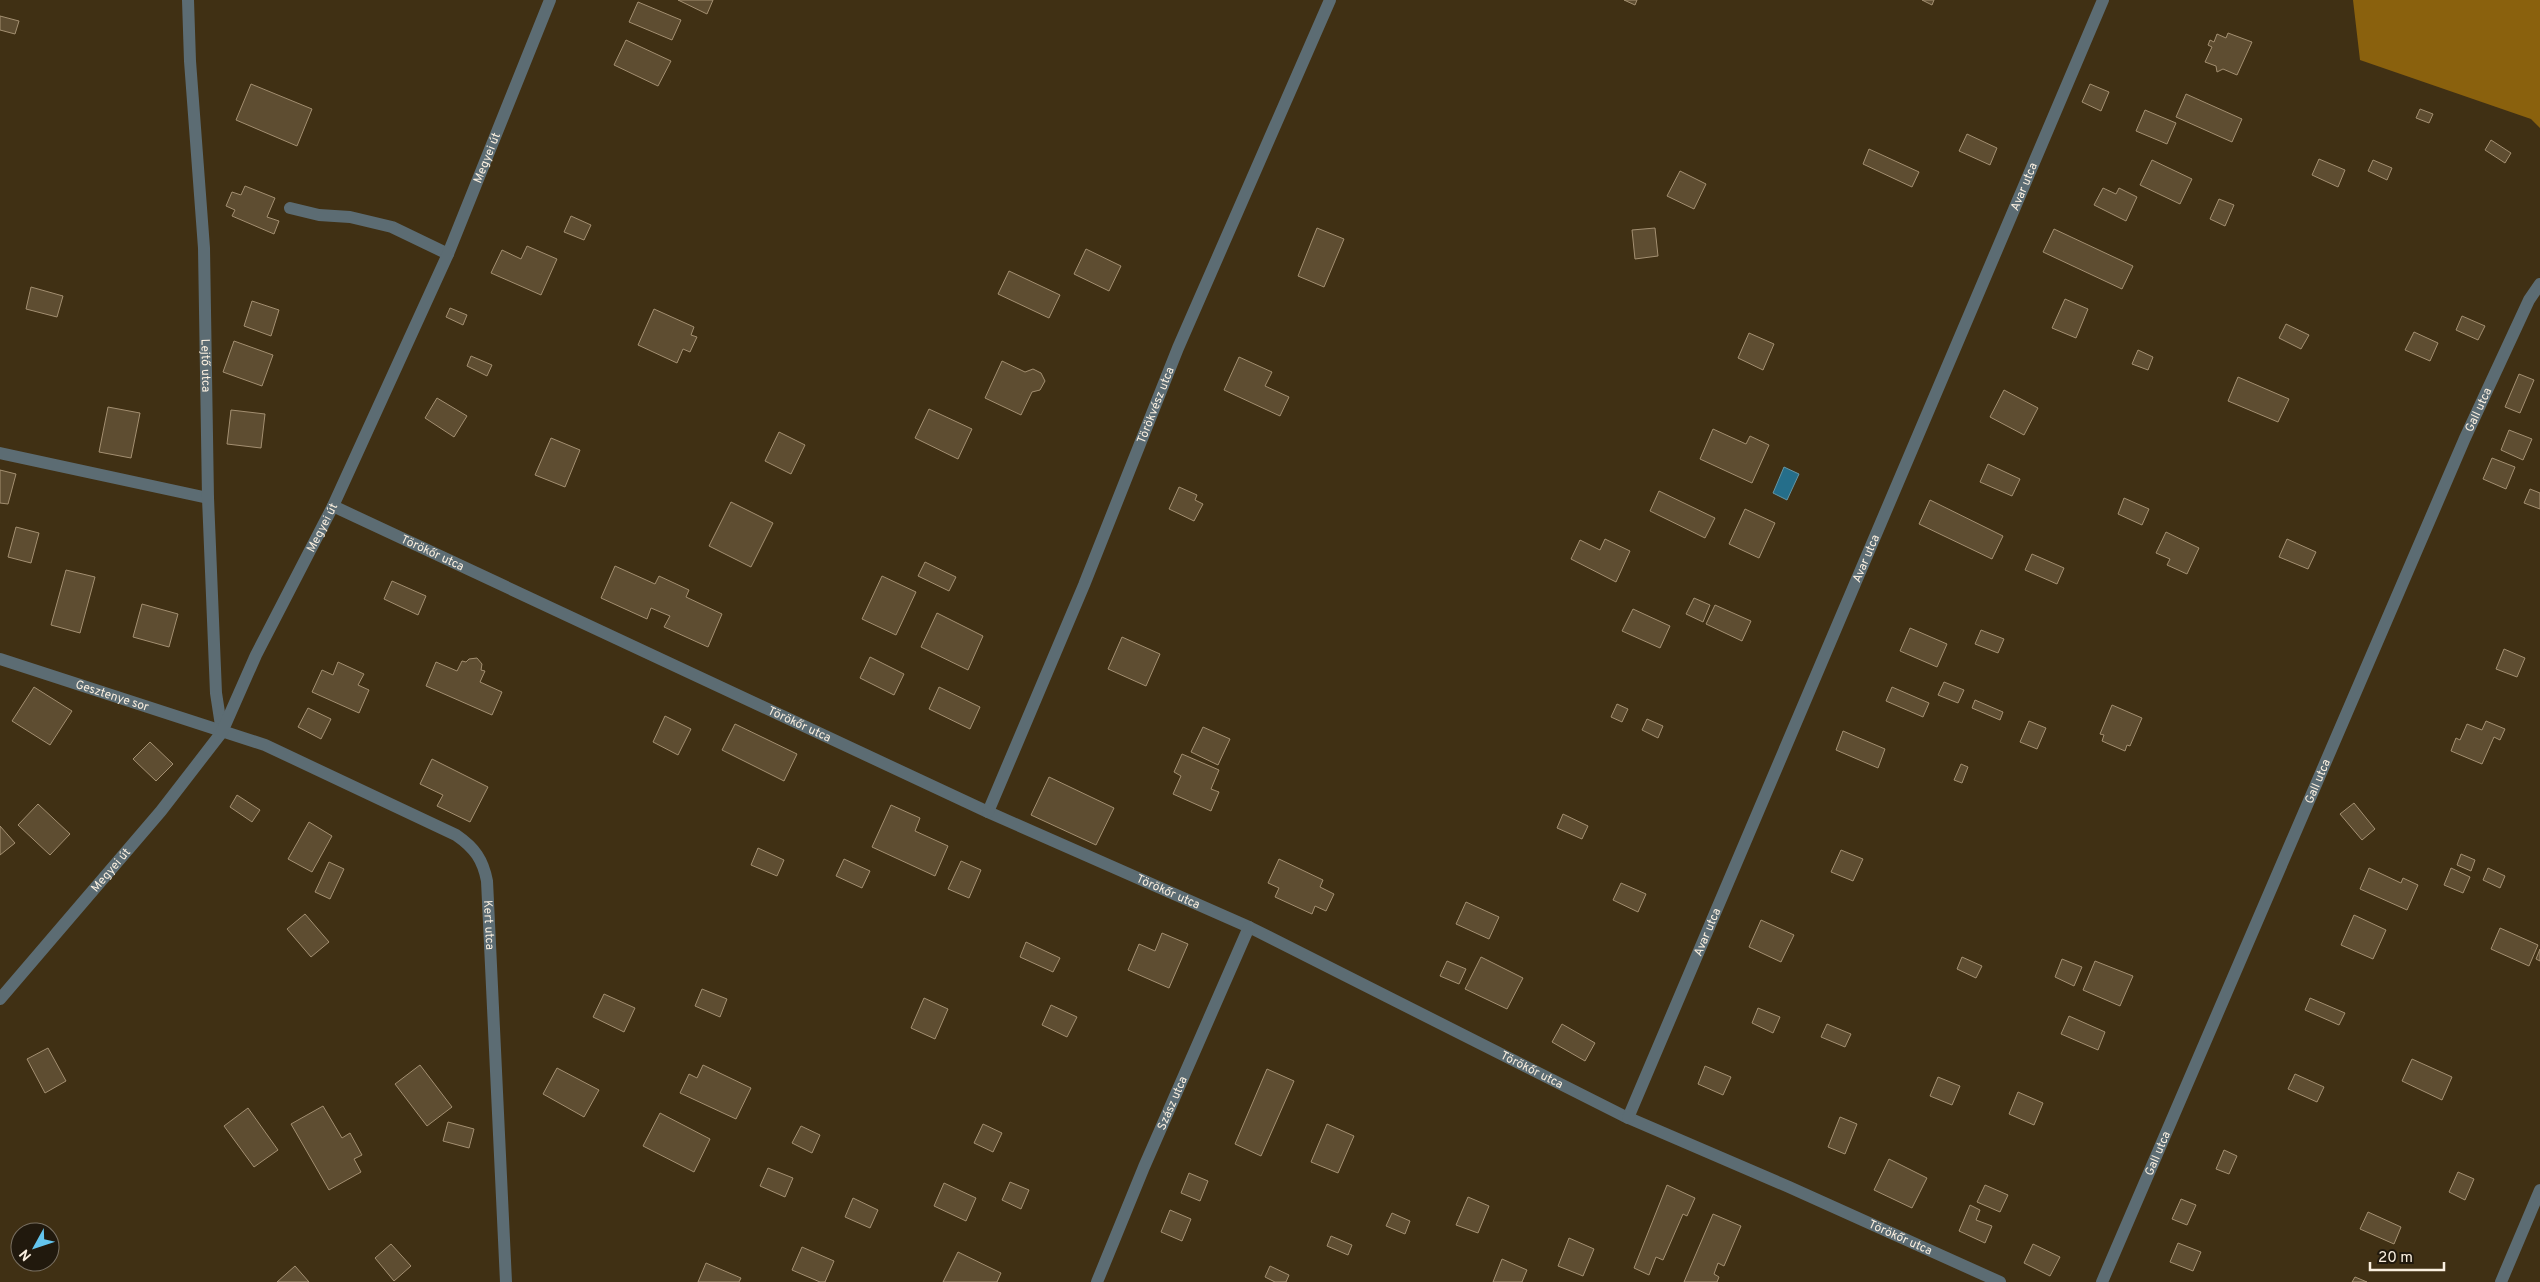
<svg xmlns="http://www.w3.org/2000/svg" width="2540" height="1282" font-family="Overpass,sans-serif">
<rect width="100%" height="100%" fill="#403014"/>
<path fill="#8a610d" d="M2353,0H2540V128L2531,119L2360,60Z"/>
<path fill="#256e8a" stroke="#6595a4" d="M1784,467L1799,474L1787,500L1773,493Z"/>
<g fill="#5e4d31" stroke="#a38f71">
<path d="M678,0H713L707,14Z"/>
<path d="M1624,0H1637L1635,5Z"/>
<path d="M1922,0H1934L1932,5Z"/>
<path d="M638,2L681,20L672,40L629,22Z"/>
<path d="M0,16L19,21L15,34L0,30Z"/>
<path d="M2228,33L2252,42L2237,75L2223,69L2217,72L2216,66L2205,62L2212,47L2208,45L2210,40L2214,42L2217,34L2226,38Z"/>
<path d="M626,40L671,61L658,86L614,65Z"/>
<path d="M251,84L312,109L297,146L236,120Z"/>
<path d="M2090,84L2109,92L2101,111L2082,102Z"/>
<path d="M2186,94L2242,119L2232,142L2176,117Z"/>
<path d="M2420,109L2433,114L2429,123L2416,118Z"/>
<path d="M2145,110L2176,123L2167,144L2136,131Z"/>
<path d="M1967,134L1997,148L1990,165L1959,151Z"/>
<path d="M2491,140L2511,153L2505,163L2485,150Z"/>
<path d="M1869,149L1919,172L1912,187L1863,164Z"/>
<path d="M2319,159L2345,170L2338,187L2312,175Z"/>
<path d="M2152,160L2192,179L2180,204L2140,185Z"/>
<path d="M2373,160L2392,168L2387,180L2368,171Z"/>
<path d="M1680,171L1706,184L1694,209L1667,196Z"/>
<path d="M245,186L275,198L267,217L279,221L274,234L232,216L235,210L226,206L232,192L241,195Z"/>
<path d="M2103,188L2116,194L2119,188L2137,197L2126,221L2094,205Z"/>
<path d="M2219,199L2234,205L2225,226L2210,219Z"/>
<path d="M571,216L591,225L584,240L564,232Z"/>
<path d="M1317,228L1344,239L1324,287L1298,276Z"/>
<path d="M1655,228L1658,256L1635,259L1632,230Z"/>
<path d="M2054,229L2133,266L2122,289L2043,252Z"/>
<path d="M527,246L557,259L541,295L491,273L502,250L521,259Z"/>
<path d="M1086,249L1121,266L1109,291L1074,274Z"/>
<path d="M1009,271L1060,295L1049,318L998,294Z"/>
<path d="M31,287L63,296L57,317L26,309Z"/>
<path d="M2065,299L2088,309L2076,338L2052,328Z"/>
<path d="M252,301L279,310L271,336L244,326Z"/>
<path d="M450,308L467,315L463,325L446,317Z"/>
<path d="M654,309L694,327L691,335L697,337L690,352L683,349L677,363L638,345Z"/>
<path d="M2462,316L2485,326L2478,340L2456,330Z"/>
<path d="M2286,324L2309,335L2301,349L2279,338Z"/>
<path d="M2414,332L2438,343L2430,361L2405,350Z"/>
<path d="M1749,333L1774,344L1763,370L1738,358Z"/>
<path d="M234,341L273,355L262,386L223,372Z"/>
<path d="M2138,350L2153,357L2148,370L2132,364Z"/>
<path d="M471,356L492,365L487,376L467,366Z"/>
<path d="M1239,357L1272,372L1265,386L1289,397L1280,416L1224,390Z"/>
<path d="M1002,361L1025,372L1033,369L1041,373L1045,381L1040,390L1032,392L1021,415L985,398Z"/>
<path d="M2519,374L2534,380L2520,413L2505,407Z"/>
<path d="M2238,377L2289,399L2278,422L2228,401Z"/>
<path d="M2004,390L2038,408L2024,435L1990,417Z"/>
<path d="M437,398L467,416L454,437L425,418Z"/>
<path d="M108,407L140,413L131,458L99,452Z"/>
<path d="M929,409L972,429L958,459L915,438Z"/>
<path d="M231,410L265,414L261,448L227,444Z"/>
<path d="M1713,429L1746,444L1750,436L1769,445L1752,483L1700,459Z"/>
<path d="M2509,430L2532,439L2523,460L2501,450Z"/>
<path d="M779,432L805,445L791,474L765,461Z"/>
<path d="M551,438L580,450L565,487L535,475Z"/>
<path d="M2492,458L2515,467L2506,489L2483,479Z"/>
<path d="M1988,464L2020,479L2012,496L1980,482Z"/>
<path d="M0,470L16,474L8,504L0,503Z"/>
<path d="M1179,487L1197,495L1195,500L1203,504L1194,521L1169,509Z"/>
<path d="M2530,489L2540,493V509L2524,503Z"/>
<path d="M1659,491L1715,518L1705,538L1650,511Z"/>
<path d="M2124,498L2149,509L2142,525L2118,514Z"/>
<path d="M1930,500L2003,536L1992,559L1919,524Z"/>
<path d="M731,502L773,523L751,567L709,546Z"/>
<path d="M1745,509L1775,523L1759,558L1729,544Z"/>
<path d="M16,527L39,533L31,563L8,557Z"/>
<path d="M2166,532L2199,548L2187,574L2167,565L2170,559L2156,553Z"/>
<path d="M1605,539L1630,551L1616,582L1571,559L1580,540L1600,550Z"/>
<path d="M2287,539L2316,552L2308,569L2279,557Z"/>
<path d="M2032,554L2064,568L2057,584L2025,570Z"/>
<path d="M925,562L956,577L949,591L918,576Z"/>
<path d="M615,566L655,584L659,576L689,590L686,597L722,614L708,647L664,627L670,616L651,608L647,619L601,598Z"/>
<path d="M66,570L95,577L80,633L51,625Z"/>
<path d="M882,576L916,592L896,635L862,619Z"/>
<path d="M392,581L426,596L418,615L384,599Z"/>
<path d="M1694,598L1710,605L1703,622L1686,614Z"/>
<path d="M142,604L178,614L169,647L133,637Z"/>
<path d="M1715,605L1751,621L1742,641L1706,624Z"/>
<path d="M1633,609L1670,626L1660,648L1622,631Z"/>
<path d="M937,613L983,636L968,670L921,647Z"/>
<path d="M1910,628L1947,644L1937,667L1900,651Z"/>
<path d="M1981,630L2004,639L1998,653L1975,644Z"/>
<path d="M1122,637L1160,654L1146,686L1108,669Z"/>
<path d="M2504,649L2525,658L2517,677L2496,669Z"/>
<path d="M870,657L904,674L894,695L860,678Z"/>
<path d="M477,658L482,664L481,670L485,671L480,682L502,692L492,715L426,686L436,662L457,671L462,661L466,662L469,659Z"/>
<path d="M338,662L364,674L358,685L369,690L359,713L312,692L322,670L333,675Z"/>
<path d="M1944,682L1964,690L1958,703L1938,695Z"/>
<path d="M34,687L72,711L50,745L12,721Z"/>
<path d="M939,687L980,707L970,729L929,709Z"/>
<path d="M1892,687L1929,703L1923,717L1886,701Z"/>
<path d="M1975,700L2003,712L2000,720L1972,708Z"/>
<path d="M1617,704L1628,709L1622,722L1611,717Z"/>
<path d="M2112,705L2142,718L2130,746L2127,745L2125,751L2102,741L2104,735L2100,734Z"/>
<path d="M308,708L331,719L321,739L298,727Z"/>
<path d="M665,716L691,729L678,755L653,742Z"/>
<path d="M1647,719L1663,726L1658,738L1642,730Z"/>
<path d="M2029,721L2046,728L2037,749L2020,742Z"/>
<path d="M2486,721L2505,729L2500,740L2494,737L2482,764L2451,751L2456,738L2460,740L2467,724L2482,730Z"/>
<path d="M735,724L797,754L784,781L722,750Z"/>
<path d="M1203,727L1230,739L1218,765L1191,752Z"/>
<path d="M1843,731L1885,749L1878,768L1836,750Z"/>
<path d="M150,742L173,764L156,781L133,759Z"/>
<path d="M1182,754L1219,770L1211,789L1219,792L1211,811L1173,794L1181,776L1174,772Z"/>
<path d="M432,759L488,787L470,822L437,806L443,795L420,784Z"/>
<path d="M1961,764L1968,767L1962,783L1954,780Z"/>
<path d="M1049,777L1114,808L1096,845L1031,815Z"/>
<path d="M237,795L260,810L252,822L230,807Z"/>
<path d="M2354,803L2375,829L2362,840L2340,814Z"/>
<path d="M38,804L70,834L50,855L18,825Z"/>
<path d="M891,805L920,818L915,831L948,846L935,876L872,847Z"/>
<path d="M1563,814L1588,826L1582,839L1557,828Z"/>
<path d="M309,822L332,836L312,872L288,859Z"/>
<path d="M0,826L15,843L0,855Z"/>
<path d="M758,848L784,860L777,876L751,865Z"/>
<path d="M1841,850L1863,859L1853,881L1831,872Z"/>
<path d="M2461,854L2475,860L2471,871L2457,865Z"/>
<path d="M844,859L870,871L862,888L836,876Z"/>
<path d="M1279,859L1323,880L1320,887L1334,894L1326,911L1315,906L1312,914L1275,897L1279,888L1268,883Z"/>
<path d="M961,861L981,870L969,898L948,889Z"/>
<path d="M329,862L344,869L330,899L315,892Z"/>
<path d="M2369,868L2401,883L2403,878L2418,885L2407,910L2360,889Z"/>
<path d="M2451,868L2470,877L2463,893L2444,885Z"/>
<path d="M2488,868L2505,876L2500,888L2483,880Z"/>
<path d="M1621,883L1646,894L1638,912L1613,900Z"/>
<path d="M1466,902L1499,917L1489,939L1456,924Z"/>
<path d="M305,914L329,942L311,957L287,929Z"/>
<path d="M2354,915L2386,930L2373,959L2341,945Z"/>
<path d="M1761,920L1794,935L1781,962L1749,947Z"/>
<path d="M2500,928L2538,945L2529,966L2491,949Z"/>
<path d="M1162,933L1188,944L1169,988L1128,970L1139,944L1155,951Z"/>
<path d="M1026,942L1060,958L1053,972L1020,957Z"/>
<path d="M2540,949V961L2536,959Z"/>
<path d="M1481,957L1523,978L1507,1009L1465,989Z"/>
<path d="M1962,957L1982,966L1976,978L1957,969Z"/>
<path d="M2062,959L2082,967L2074,986L2055,977Z"/>
<path d="M1447,961L1466,969L1459,984L1440,976Z"/>
<path d="M2095,961L2133,976L2120,1006L2083,990Z"/>
<path d="M702,989L727,999L720,1017L695,1006Z"/>
<path d="M604,994L635,1008L624,1032L593,1017Z"/>
<path d="M924,998L948,1009L935,1039L911,1028Z"/>
<path d="M2310,998L2345,1013L2339,1025L2305,1010Z"/>
<path d="M1051,1005L1077,1017L1067,1037L1042,1025Z"/>
<path d="M1758,1008L1780,1017L1773,1033L1752,1023Z"/>
<path d="M2069,1016L2105,1032L2098,1050L2061,1034Z"/>
<path d="M1562,1024L1595,1043L1585,1061L1552,1042Z"/>
<path d="M1827,1024L1851,1034L1845,1047L1821,1037Z"/>
<path d="M48,1048L66,1081L45,1093L27,1059Z"/>
<path d="M2412,1059L2452,1077L2442,1100L2402,1081Z"/>
<path d="M420,1065L452,1107L427,1126L395,1084Z"/>
<path d="M703,1065L751,1088L736,1119L680,1093L689,1074L697,1078Z"/>
<path d="M1705,1066L1731,1077L1723,1095L1698,1084Z"/>
<path d="M557,1068L599,1090L584,1117L543,1094Z"/>
<path d="M1267,1069L1294,1081L1261,1156L1235,1144Z"/>
<path d="M2295,1074L2324,1087L2317,1102L2288,1089Z"/>
<path d="M1938,1077L1960,1086L1952,1105L1930,1096Z"/>
<path d="M2018,1092L2043,1103L2034,1125L2009,1114Z"/>
<path d="M323,1106L342,1138L350,1133L362,1155L354,1159L361,1172L329,1190L291,1124Z"/>
<path d="M248,1108L278,1150L254,1167L224,1126Z"/>
<path d="M660,1113L710,1139L694,1172L643,1146Z"/>
<path d="M1840,1117L1857,1124L1845,1154L1828,1147Z"/>
<path d="M448,1122L474,1129L469,1148L443,1141Z"/>
<path d="M983,1124L1002,1133L993,1152L974,1143Z"/>
<path d="M1327,1124L1354,1136L1338,1173L1311,1162Z"/>
<path d="M801,1126L820,1135L812,1153L792,1143Z"/>
<path d="M2224,1150L2237,1156L2229,1174L2216,1169Z"/>
<path d="M1889,1159L1927,1178L1912,1208L1874,1190Z"/>
<path d="M768,1168L793,1178L785,1197L760,1186Z"/>
<path d="M2458,1172L2474,1179L2465,1200L2449,1192Z"/>
<path d="M1189,1173L1208,1181L1200,1201L1181,1193Z"/>
<path d="M1010,1182L1029,1190L1021,1209L1002,1200Z"/>
<path d="M944,1183L976,1198L966,1221L934,1206Z"/>
<path d="M1667,1185L1695,1198L1687,1216L1683,1214L1663,1260L1656,1257L1649,1275L1634,1268Z"/>
<path d="M1985,1185L2008,1195L2000,1212L1977,1202Z"/>
<path d="M1468,1197L1489,1206L1478,1233L1456,1225Z"/>
<path d="M853,1198L878,1210L870,1228L845,1217Z"/>
<path d="M2181,1199L2196,1205L2187,1225L2172,1219Z"/>
<path d="M1970,1205L1980,1210L1976,1220L1992,1226L1985,1243L1959,1231Z"/>
<path d="M1170,1210L1191,1219L1182,1241L1161,1232Z"/>
<path d="M2368,1212L2401,1227L2394,1244L2360,1229Z"/>
<path d="M1392,1213L1410,1221L1405,1234L1386,1226Z"/>
<path d="M1713,1214L1741,1226L1724,1266L1718,1263L1714,1274L1719,1277L1717,1282H1684Z"/>
<path d="M1331,1236L1352,1245L1348,1255L1327,1246Z"/>
<path d="M1569,1238L1594,1249L1583,1276L1558,1266Z"/>
<path d="M2178,1243L2201,1252L2193,1271L2170,1262Z"/>
<path d="M391,1244L411,1266L394,1281L375,1258Z"/>
<path d="M2033,1244L2060,1257L2050,1276L2024,1263Z"/>
<path d="M802,1247L834,1261L825,1282H820L792,1270Z"/>
<path d="M958,1252L1001,1273L997,1282H943Z"/>
<path d="M1502,1259L1527,1270L1522,1282H1493Z"/>
<path d="M706,1263L741,1278L739,1282H698Z"/>
<path d="M295,1266L309,1282H277Z"/>
<path d="M1270,1266L1289,1275L1286,1282H1275L1265,1277Z"/>
<path d="M2355,1277L2367,1282H2352Z"/>
</g>
<g fill="none" stroke-linecap="round" stroke-linejoin="round">
<g stroke="#5c6c73" stroke-width="12">
<path d="M290,208L319,215L350,217L392,227L448,254"/>
<path d="M0,453L208,498"/>
</g>
<g stroke="#5c6c73" stroke-width="12">
<path id="s1" d="M188,0L190,61L204,248L208,498L216,693L222,732"/>
<path id="s2" d="M333,506L988,812L1249,927L1624,1116L1789,1187L2000,1282"/>
<path id="s3" d="M0,659L265,745L456,835C475,848 483,860 487,881L506,1282"/>
<path id="s4" d="M988,812L1084,585L1178,348L1330,0"/>
<path id="s5" d="M0,999L161,811L222,732L256,655L333,506L448,254L550,0"/>
<path id="s6" d="M1628,1118L2103,0"/>
<path id="s7" d="M1097,1282L1144,1167L1249,927"/>
<path id="s8" d="M2102,1282L2465,438L2529,300L2540,284"/>
<path d="M2501,1282L2540,1190"/>
</g>
</g>
<g text-anchor="middle" stroke-width="4" stroke-linejoin="round" paint-order="stroke">
<g font-size="12" fill="#faefdf" stroke="#21190d">
<text dy="4" stroke="none"><textPath href="#s5" startOffset="980">Megyei út</textPath></text>
<text dy="4" stroke="none"><textPath href="#s6" startOffset="1012">Avar utca</textPath></text>
<text dy="4" stroke="none"><textPath href="#s1" startOffset="366">Lejtő utca</textPath></text>
<text dy="4" stroke="none"><textPath href="#s4" startOffset="440">Törökvész utca</textPath></text>
<text dy="4" stroke="none"><textPath href="#s8" startOffset="950">Gall utca</textPath></text>
<text dy="4" stroke="none"><textPath href="#s5" startOffset="575">Megyei út</textPath></text>
<text dy="4" stroke="none"><textPath href="#s2" startOffset="110">Törökőr utca</textPath></text>
<text dy="4" stroke="none"><textPath href="#s6" startOffset="608">Avar utca</textPath></text>
<text dy="4" stroke="none"><textPath href="#s3" startOffset="118">Gesztenye sor</textPath></text>
<text dy="4" stroke="none"><textPath href="#s2" startOffset="515">Törökőr utca</textPath></text>
<text dy="4" stroke="none"><textPath href="#s8" startOffset="545">Gall utca</textPath></text>
<text dy="4" stroke="none"><textPath href="#s5" startOffset="170">Megyei út</textPath></text>
<text dy="4" stroke="none"><textPath href="#s2" startOffset="920">Törökőr utca</textPath></text>
<text dy="4" stroke="none"><textPath href="#s3" startOffset="591">Kert utca</textPath></text>
<text dy="4" stroke="none"><textPath href="#s6" startOffset="202">Avar utca</textPath></text>
<text dy="4" stroke="none"><textPath href="#s2" startOffset="1325">Törökőr utca</textPath></text>
<text dy="4" stroke="none"><textPath href="#s7" startOffset="194">Szász utca</textPath></text>
<text dy="4" stroke="none"><textPath href="#s8" startOffset="140">Gall utca</textPath></text>
<text dy="4" stroke="none"><textPath href="#s2" startOffset="1730">Törökőr utca</textPath></text>
</g>
</g>
<g transform="translate(35 1247) rotate(230)"><circle r="24" fill="#21190d" stroke="#786f61"/>
<path d="M0-4L9 19L0 12L-9 19Z" fill="#64c5ee"/>
<text y="-8" font-size="14" font-weight="bold" text-anchor="middle" fill="#faefdf">N</text>
</g>
<path d="M2370 1262v8h74v-8" fill="none" stroke="#faefdf" stroke-width="2.5"/>
<text x="2378" y="1262" font-size="15" fill="#faefdf" stroke="#21190d" stroke-width="4" paint-order="stroke">20 m</text>
</svg>
